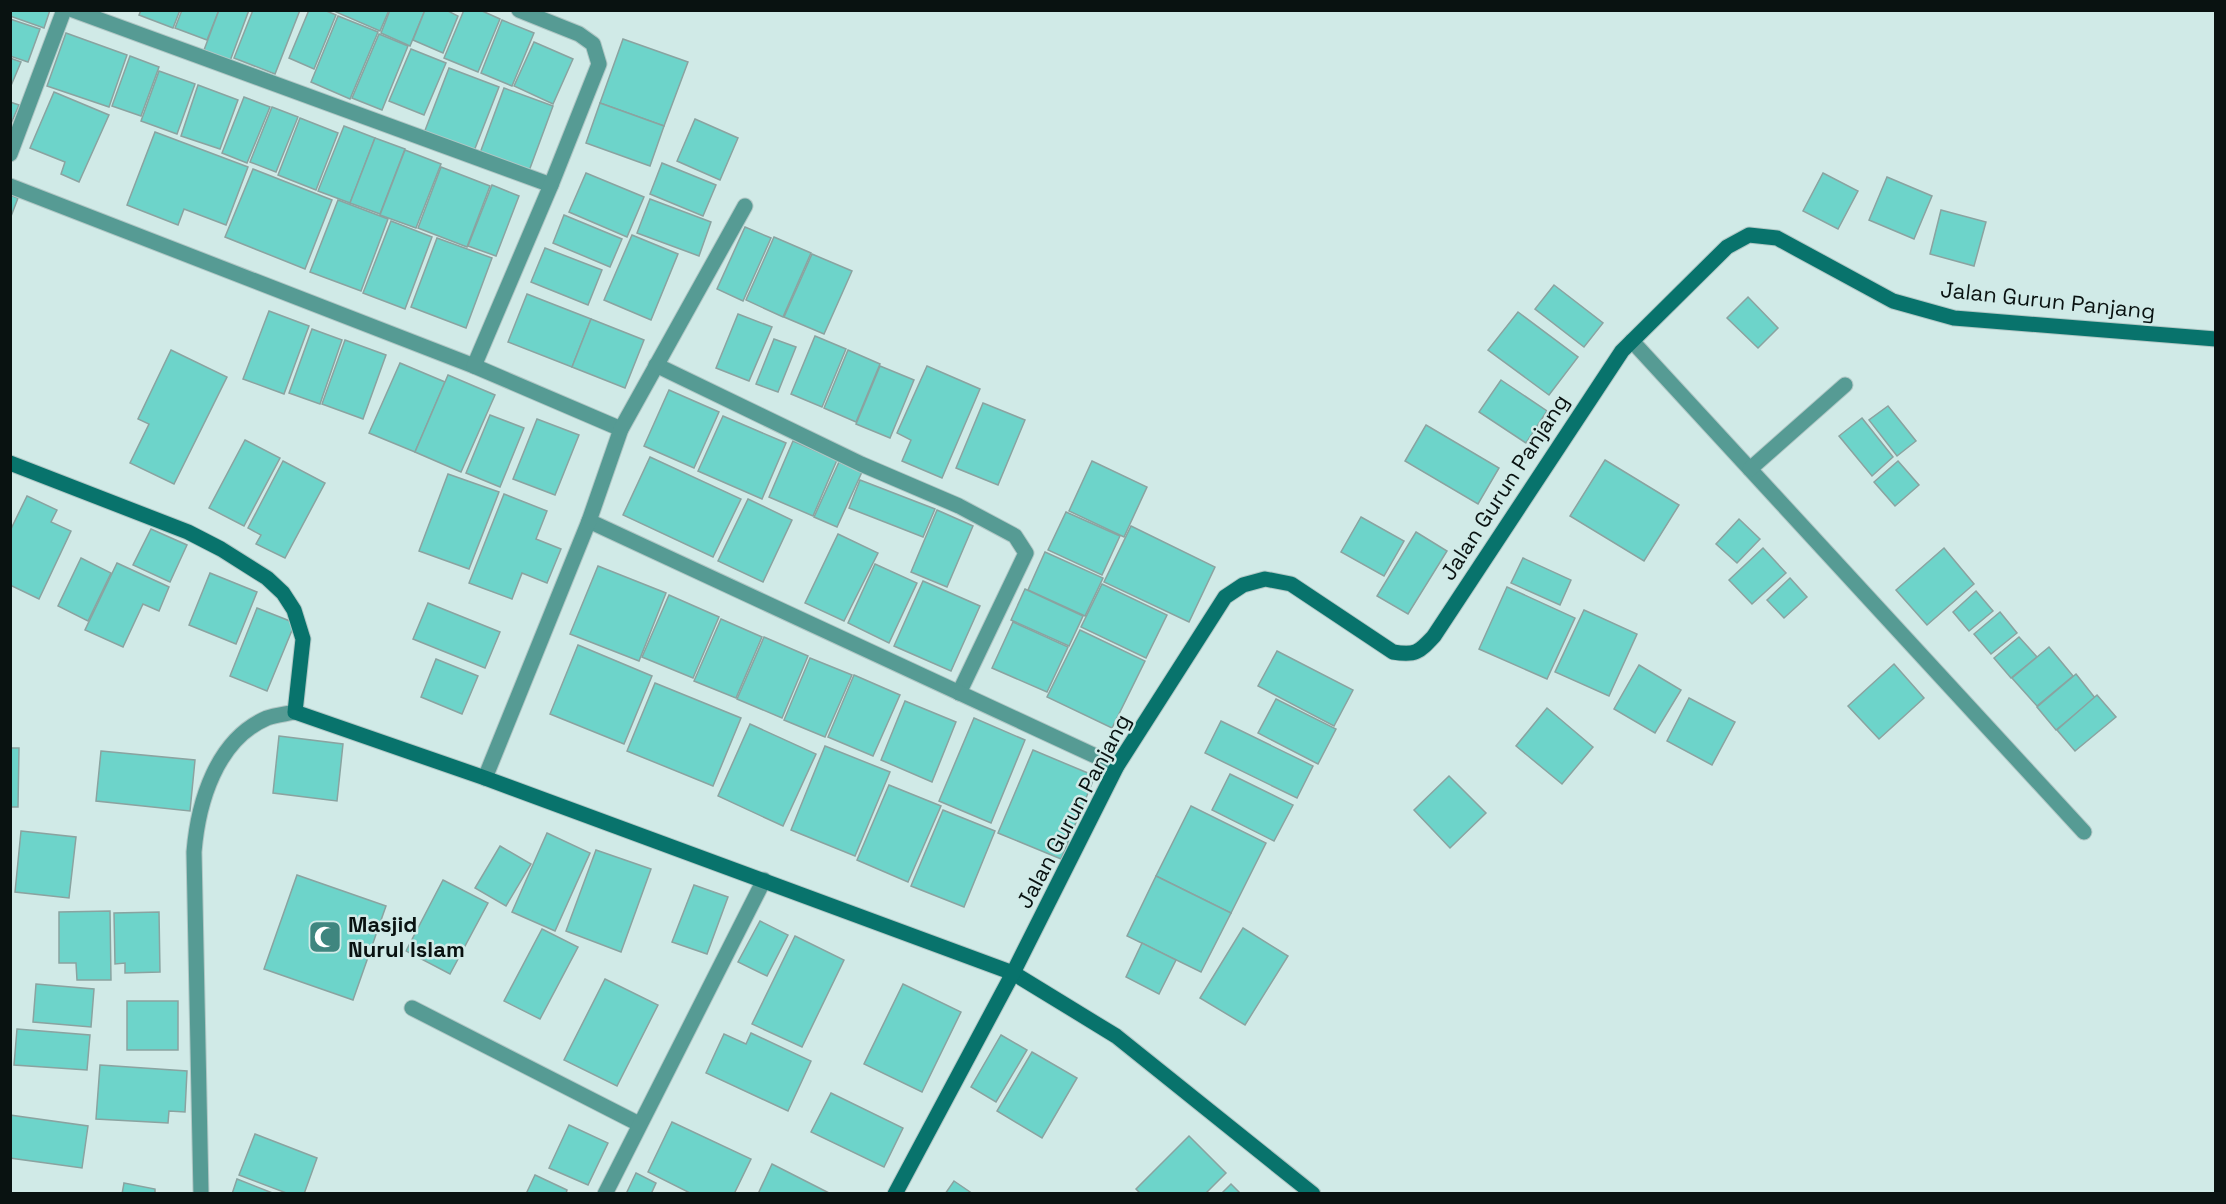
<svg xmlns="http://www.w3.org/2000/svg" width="2226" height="1204" font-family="'Space Grotesk',sans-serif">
<rect width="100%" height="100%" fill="#d0eae7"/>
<g fill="#6dd4ca" stroke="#8aa3a0" stroke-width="1.5">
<path d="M10,10H50L44,28L10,16Z"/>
<path d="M141,10H180L173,28L139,15Z"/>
<path d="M182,10H219L207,40L175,28Z"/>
<path d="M219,10H249L230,61L204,50Z"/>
<path d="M253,10H300L275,74L234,58Z"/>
<path d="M309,10H324L336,15L314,69L289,58Z"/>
<path d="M337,10H389L380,31L336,12Z"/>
<path d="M390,10H425L410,46L381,33Z"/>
<path d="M425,10H446L458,16L443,53L413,40Z"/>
<path d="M464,10H480L500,19L478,72L444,58Z"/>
<path d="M338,16L378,32L350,99L311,82Z"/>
<path d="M10,19L40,29L28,62L10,56Z"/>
<path d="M502,20L534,33L512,86L481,73Z"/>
<path d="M66,33L127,55L109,107L47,86Z"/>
<path d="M379,34L408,46L382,110L352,98Z"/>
<path d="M623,39L688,62L664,126L600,103Z"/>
<path d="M534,42L573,59L553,104L514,86Z"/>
<path d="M411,49L446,63L424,115L389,101Z"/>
<path d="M130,56L159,67L141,116L112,106Z"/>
<path d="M10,58L21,62L10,88Z"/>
<path d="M449,68L499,87L474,151L424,133Z"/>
<path d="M159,71L195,84L177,134L141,121Z"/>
<path d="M198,85L238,100L220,149L181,136Z"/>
<path d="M504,88L553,106L529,171L480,153Z"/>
<path d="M54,92L109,115L79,182L61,174L65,162L30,148Z"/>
<path d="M244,97L270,107L247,163L222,153Z"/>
<path d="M10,102L19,105L10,126Z"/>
<path d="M600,103L664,126L650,166L586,143Z"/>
<path d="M272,107L298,117L276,172L250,162Z"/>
<path d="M300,118L338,133L316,190L278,175Z"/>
<path d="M695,119L738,138L720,180L677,161Z"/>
<path d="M344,126L375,138L350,203L318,191Z"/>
<path d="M155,132L248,167L226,225L184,209L178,225L127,205Z"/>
<path d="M375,138L405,149L380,214L350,203Z"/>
<path d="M405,150L441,164L416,228L380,215Z"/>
<path d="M662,163L716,185L703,216L650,194Z"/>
<path d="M441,167L490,186L467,247L418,228Z"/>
<path d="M253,169L332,200L305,269L225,237Z"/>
<path d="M586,173L644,197L627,237L569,212Z"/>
<path d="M1823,173L1858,191L1838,229L1803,211Z"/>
<path d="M1887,177L1932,196L1914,239L1869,220Z"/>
<path d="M492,185L519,196L496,256L468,246Z"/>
<path d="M10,195L18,198L10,219Z"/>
<path d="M650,199L711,222L699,256L637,233Z"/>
<path d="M338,200L388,219L361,291L310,272Z"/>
<path d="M1941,210L1986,222L1974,266L1930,254Z"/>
<path d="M564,215L622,239L610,267L553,243Z"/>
<path d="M391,221L432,237L405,309L363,293Z"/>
<path d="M745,227L771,238L743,301L717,289Z"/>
<path d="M632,235L678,254L651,320L604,300Z"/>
<path d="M774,237L811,253L783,317L746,300Z"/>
<path d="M437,238L492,258L466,328L411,307Z"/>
<path d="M545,248L602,270L588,305L531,282Z"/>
<path d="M812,254L852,271L824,334L784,317Z"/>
<path d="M1554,285L1603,323L1584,347L1535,309Z"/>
<path d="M527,294L591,319L572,367L508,342Z"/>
<path d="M1748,297L1778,328L1758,348L1727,318Z"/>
<path d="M269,311L309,326L284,394L243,379Z"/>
<path d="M1518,312L1578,357L1549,395L1488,350Z"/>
<path d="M738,314L772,327L749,381L716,368Z"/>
<path d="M591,319L644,340L625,388L572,367Z"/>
<path d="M312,329L342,340L320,404L289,393Z"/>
<path d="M815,336L846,349L822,407L791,394Z"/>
<path d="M774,339L796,347L778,392L756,384Z"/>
<path d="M345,340L386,355L363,419L322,404Z"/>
<path d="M171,350L227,377L174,484L130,463L149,424L138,419Z"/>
<path d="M848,350L880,364L856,422L824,408Z"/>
<path d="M400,363L445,382L415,452L369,433Z"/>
<path d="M880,366L914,380L890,438L856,424Z"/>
<path d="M927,366L980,389L942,478L902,461L911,440L897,433Z"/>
<path d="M448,375L495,395L461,472L415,452Z"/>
<path d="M1501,380L1547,411L1526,443L1479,412Z"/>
<path d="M669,390L719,412L694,468L644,446Z"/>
<path d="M983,403L1025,420L998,485L956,468Z"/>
<path d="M1888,406L1916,441L1897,456L1869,420Z"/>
<path d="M490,415L524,428L500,487L466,473Z"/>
<path d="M723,416L786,443L762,499L698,471Z"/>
<path d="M1862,418L1893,457L1872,476L1839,436Z"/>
<path d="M537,419L579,435L555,495L513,479Z"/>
<path d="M1426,425L1499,468L1478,504L1405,461Z"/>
<path d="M245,440L280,458L244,526L209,508Z"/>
<path d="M793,441L837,460L813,516L769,497Z"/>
<path d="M650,457L741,499L713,557L623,515Z"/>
<path d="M1605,460L1679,505L1644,561L1570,516Z"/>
<path d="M283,461L325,483L285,558L256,544L261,535L248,528Z"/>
<path d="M1092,461L1147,487L1124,537L1069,511Z"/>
<path d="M1898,461L1919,485L1895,506L1874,482Z"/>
<path d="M839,462L862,472L837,527L814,517Z"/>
<path d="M448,474L499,492L469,569L419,551Z"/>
<path d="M860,480L935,509L923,537L849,508Z"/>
<path d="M504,494L547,511L536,539L561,549L547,583L522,573L512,599L469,583Z"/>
<path d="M27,496L57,510L51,522L71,531L39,599L10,585V531Z"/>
<path d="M748,499L792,520L763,582L718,561Z"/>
<path d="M937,510L973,526L947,587L911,572Z"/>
<path d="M1066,512L1120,536L1102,575L1048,550Z"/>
<path d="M1361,517L1404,541L1384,576L1341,552Z"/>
<path d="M1739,519L1760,539L1737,563L1716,544Z"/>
<path d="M1131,526L1215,567L1189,622L1104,582Z"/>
<path d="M151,529L187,545L170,582L133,565Z"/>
<path d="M1416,532L1447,551L1408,614L1377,596Z"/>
<path d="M838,534L878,553L844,621L805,603Z"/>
<path d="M1763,548L1786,573L1752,604L1729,580Z"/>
<path d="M1944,548L1974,584L1927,625L1896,590Z"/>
<path d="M1045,552L1103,578L1085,616L1028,590Z"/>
<path d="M81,558L111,573L88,621L58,606Z"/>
<path d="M1523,558L1571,580L1560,605L1511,583Z"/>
<path d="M117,563L169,587L159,611L143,604L123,647L85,630Z"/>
<path d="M875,564L917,583L889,643L848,623Z"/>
<path d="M598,566L666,593L639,661L570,634Z"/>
<path d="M210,573L257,592L236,644L189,625Z"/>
<path d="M1790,578L1807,597L1784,618L1767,600Z"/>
<path d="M923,581L980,606L951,671L894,646Z"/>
<path d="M1102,584L1167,615L1146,658L1081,627Z"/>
<path d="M1507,587L1575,618L1547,679L1479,649Z"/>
<path d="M1025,589L1083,616L1069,646L1011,620Z"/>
<path d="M1976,591L1993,611L1969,631L1953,612Z"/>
<path d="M669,595L719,617L693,678L642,657Z"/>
<path d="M428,603L500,632L485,668L413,639Z"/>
<path d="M257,608L295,623L267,691L230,676Z"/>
<path d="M1584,610L1637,634L1609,696L1555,672Z"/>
<path d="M2000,612L2017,633L1991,654L1974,634Z"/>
<path d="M721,619L762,637L736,698L694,681Z"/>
<path d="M1013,622L1068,647L1047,692L992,668Z"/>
<path d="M1080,630L1145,661L1112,728L1047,697Z"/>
<path d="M764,637L808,656L782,718L737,699Z"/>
<path d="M2019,637L2037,657L2011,678L1994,658Z"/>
<path d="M578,645L652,676L624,744L550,714Z"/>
<path d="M2049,647L2073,676L2037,706L2012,678Z"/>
<path d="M1277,651L1353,690L1334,726L1258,686Z"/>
<path d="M810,658L852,675L825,737L784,720Z"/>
<path d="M436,659L478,676L462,714L421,697Z"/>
<path d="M1894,664L1924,698L1879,739L1848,706Z"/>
<path d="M1639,665L1681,690L1655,733L1614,709Z"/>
<path d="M2076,674L2095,698L2056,730L2037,707Z"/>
<path d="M854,675L900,695L873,756L828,737Z"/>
<path d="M655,683L741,718L713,786L627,751Z"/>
<path d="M2097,695L2116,717L2075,751L2057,730Z"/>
<path d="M1689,698L1735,722L1712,765L1667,741Z"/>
<path d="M1276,699L1336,729L1318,764L1258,733Z"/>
<path d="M905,701L956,722L932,782L881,760Z"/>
<path d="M1547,708L1593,747L1562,784L1516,746Z"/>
<path d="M974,718L1025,740L991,823L939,801Z"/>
<path d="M1221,721L1313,766L1297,798L1205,753Z"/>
<path d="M750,724L816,754L783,826L718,796Z"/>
<path d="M279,736L343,744L337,801L273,793Z"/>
<path d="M825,746L890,772L855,856L791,830Z"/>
<path d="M10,748H19L18,807H10Z"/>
<path d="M1033,750L1095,776L1061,859L998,833Z"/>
<path d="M101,751L195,760L190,811L96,801Z"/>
<path d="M1230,774L1293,805L1274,841L1212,810Z"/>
<path d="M1449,776L1486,813L1450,848L1414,810Z"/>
<path d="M889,785L941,806L908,882L857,860Z"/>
<path d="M1191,806L1266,843L1231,913L1156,876Z"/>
<path d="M943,810L995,831L964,907L911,886Z"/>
<path d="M21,831L76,837L69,898L15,892Z"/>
<path d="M547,833L590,853L555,931L512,912Z"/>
<path d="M500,846L531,864L506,906L475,888Z"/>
<path d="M596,850L651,869L621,952L566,931Z"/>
<path d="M297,875L386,906L353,1000L264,969Z"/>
<path d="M1156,876L1231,913L1201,972L1127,936Z"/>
<path d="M443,880L488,903L450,974L406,951Z"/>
<path d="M694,885L728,897L707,954L672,942Z"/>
<path d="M110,911L111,980H77L76,963H59V912Z"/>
<path d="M159,912L160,972L125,973V963L115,964L114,913Z"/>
<path d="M760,921L788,935L767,976L738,962Z"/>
<path d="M1243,928L1288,956L1245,1025L1200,998Z"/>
<path d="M542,929L578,947L540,1019L504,1001Z"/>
<path d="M795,936L844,960L802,1047L752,1024Z"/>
<path d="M1142,943L1176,960L1159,994L1126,977Z"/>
<path d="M605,979L658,1005L617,1086L564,1060Z"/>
<path d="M36,984L94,989L91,1027L33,1022Z"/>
<path d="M903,984L961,1012L922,1092L864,1064Z"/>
<rect x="127" y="1001" width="51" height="49"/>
<path d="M17,1029L90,1035L87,1070L14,1065Z"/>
<path d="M751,1033L811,1061L788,1111L706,1073L724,1034L746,1044Z"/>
<path d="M1001,1035L1027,1050L996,1102L971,1087Z"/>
<path d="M1032,1052L1077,1078L1042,1138L997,1111Z"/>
<path d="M100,1065L187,1071L185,1112L169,1111L168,1123L96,1119Z"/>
<path d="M831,1093L903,1128L884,1167L811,1132Z"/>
<path d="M10,1115L88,1126L82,1168L10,1158Z"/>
<path d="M672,1122L751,1159L734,1194H692L648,1172Z"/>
<path d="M569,1125L608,1143L588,1185L549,1168Z"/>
<path d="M255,1134L317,1158L304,1194H289L239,1175Z"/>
<path d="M1189,1136L1226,1173L1205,1194H1141L1136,1189Z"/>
<path d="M772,1164L831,1194H758Z"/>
<path d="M636,1173L656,1183L651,1194H626Z"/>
<path d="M535,1175L567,1190L566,1194H526Z"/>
<path d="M237,1179L275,1194H232Z"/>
<path d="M954,1181L973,1194H945Z"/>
<path d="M124,1183L155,1189V1194H122Z"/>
<path d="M1231,1184L1241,1194H1221Z"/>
</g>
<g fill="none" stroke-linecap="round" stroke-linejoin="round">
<defs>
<g id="street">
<path d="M73,10L551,185"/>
<path d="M10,154L64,10"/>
<path d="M10,186L474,366L621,429"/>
<path d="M1632,341L2084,832"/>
<path d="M656,365L861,464L959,506L1015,536L1026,553L959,693"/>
<path d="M474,366L551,185L599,64L593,44L579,34L519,10"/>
<path d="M1750,469L1845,385"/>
<path d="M589,521L1117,766"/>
<path d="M485,778L589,521L621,429L745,206"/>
<path d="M412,1008L639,1124"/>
<path d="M201,1194L194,852C198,803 216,740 267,718C275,715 286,714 295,712"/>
<path d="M605,1194L764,880"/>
</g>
<g id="secondary">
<path d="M10,463L188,532L221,549L267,578L283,593L294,610L303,639L295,712L485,778L1013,973L1116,1036L1313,1194"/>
<path d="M895,1194L1013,973L1117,766L1225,597L1243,585L1265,579L1291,584L1393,652C1416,656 1419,652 1434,636L1622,351L1727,247L1749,235L1777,238L1893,301L1954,318L2216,339"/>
</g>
</defs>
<use href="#street" stroke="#b0c7c5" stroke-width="17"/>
<use href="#secondary" stroke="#b0c7c5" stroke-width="17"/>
<use href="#street" stroke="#569b94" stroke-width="15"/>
<use href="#secondary" stroke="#08736c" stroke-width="15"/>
</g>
<defs>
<symbol id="mosque-square" viewBox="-11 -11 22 22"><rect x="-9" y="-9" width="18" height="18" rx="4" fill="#3f867f" stroke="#d0eae7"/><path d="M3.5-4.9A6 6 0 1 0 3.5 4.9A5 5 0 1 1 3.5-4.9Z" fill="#fff"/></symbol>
</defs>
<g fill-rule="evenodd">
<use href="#mosque-square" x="306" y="918" width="38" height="38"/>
</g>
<g text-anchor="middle" stroke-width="5" stroke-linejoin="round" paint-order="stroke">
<g font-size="22" fill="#091211" stroke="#d0eae7">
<text transform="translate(2048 300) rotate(6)" y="8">Jalan Gurun Panjang</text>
<text transform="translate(1504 487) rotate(-57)" y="8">Jalan Gurun Panjang</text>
<text transform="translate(1073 811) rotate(-62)" y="8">Jalan Gurun Panjang</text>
</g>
<g font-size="22" font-weight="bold" fill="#091211" stroke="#d0eae7" text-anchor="start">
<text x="348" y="932">Masjid<tspan x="348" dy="25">Nurul Islam</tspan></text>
</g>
</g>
<rect width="2226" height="1204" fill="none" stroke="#091211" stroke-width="24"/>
</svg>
